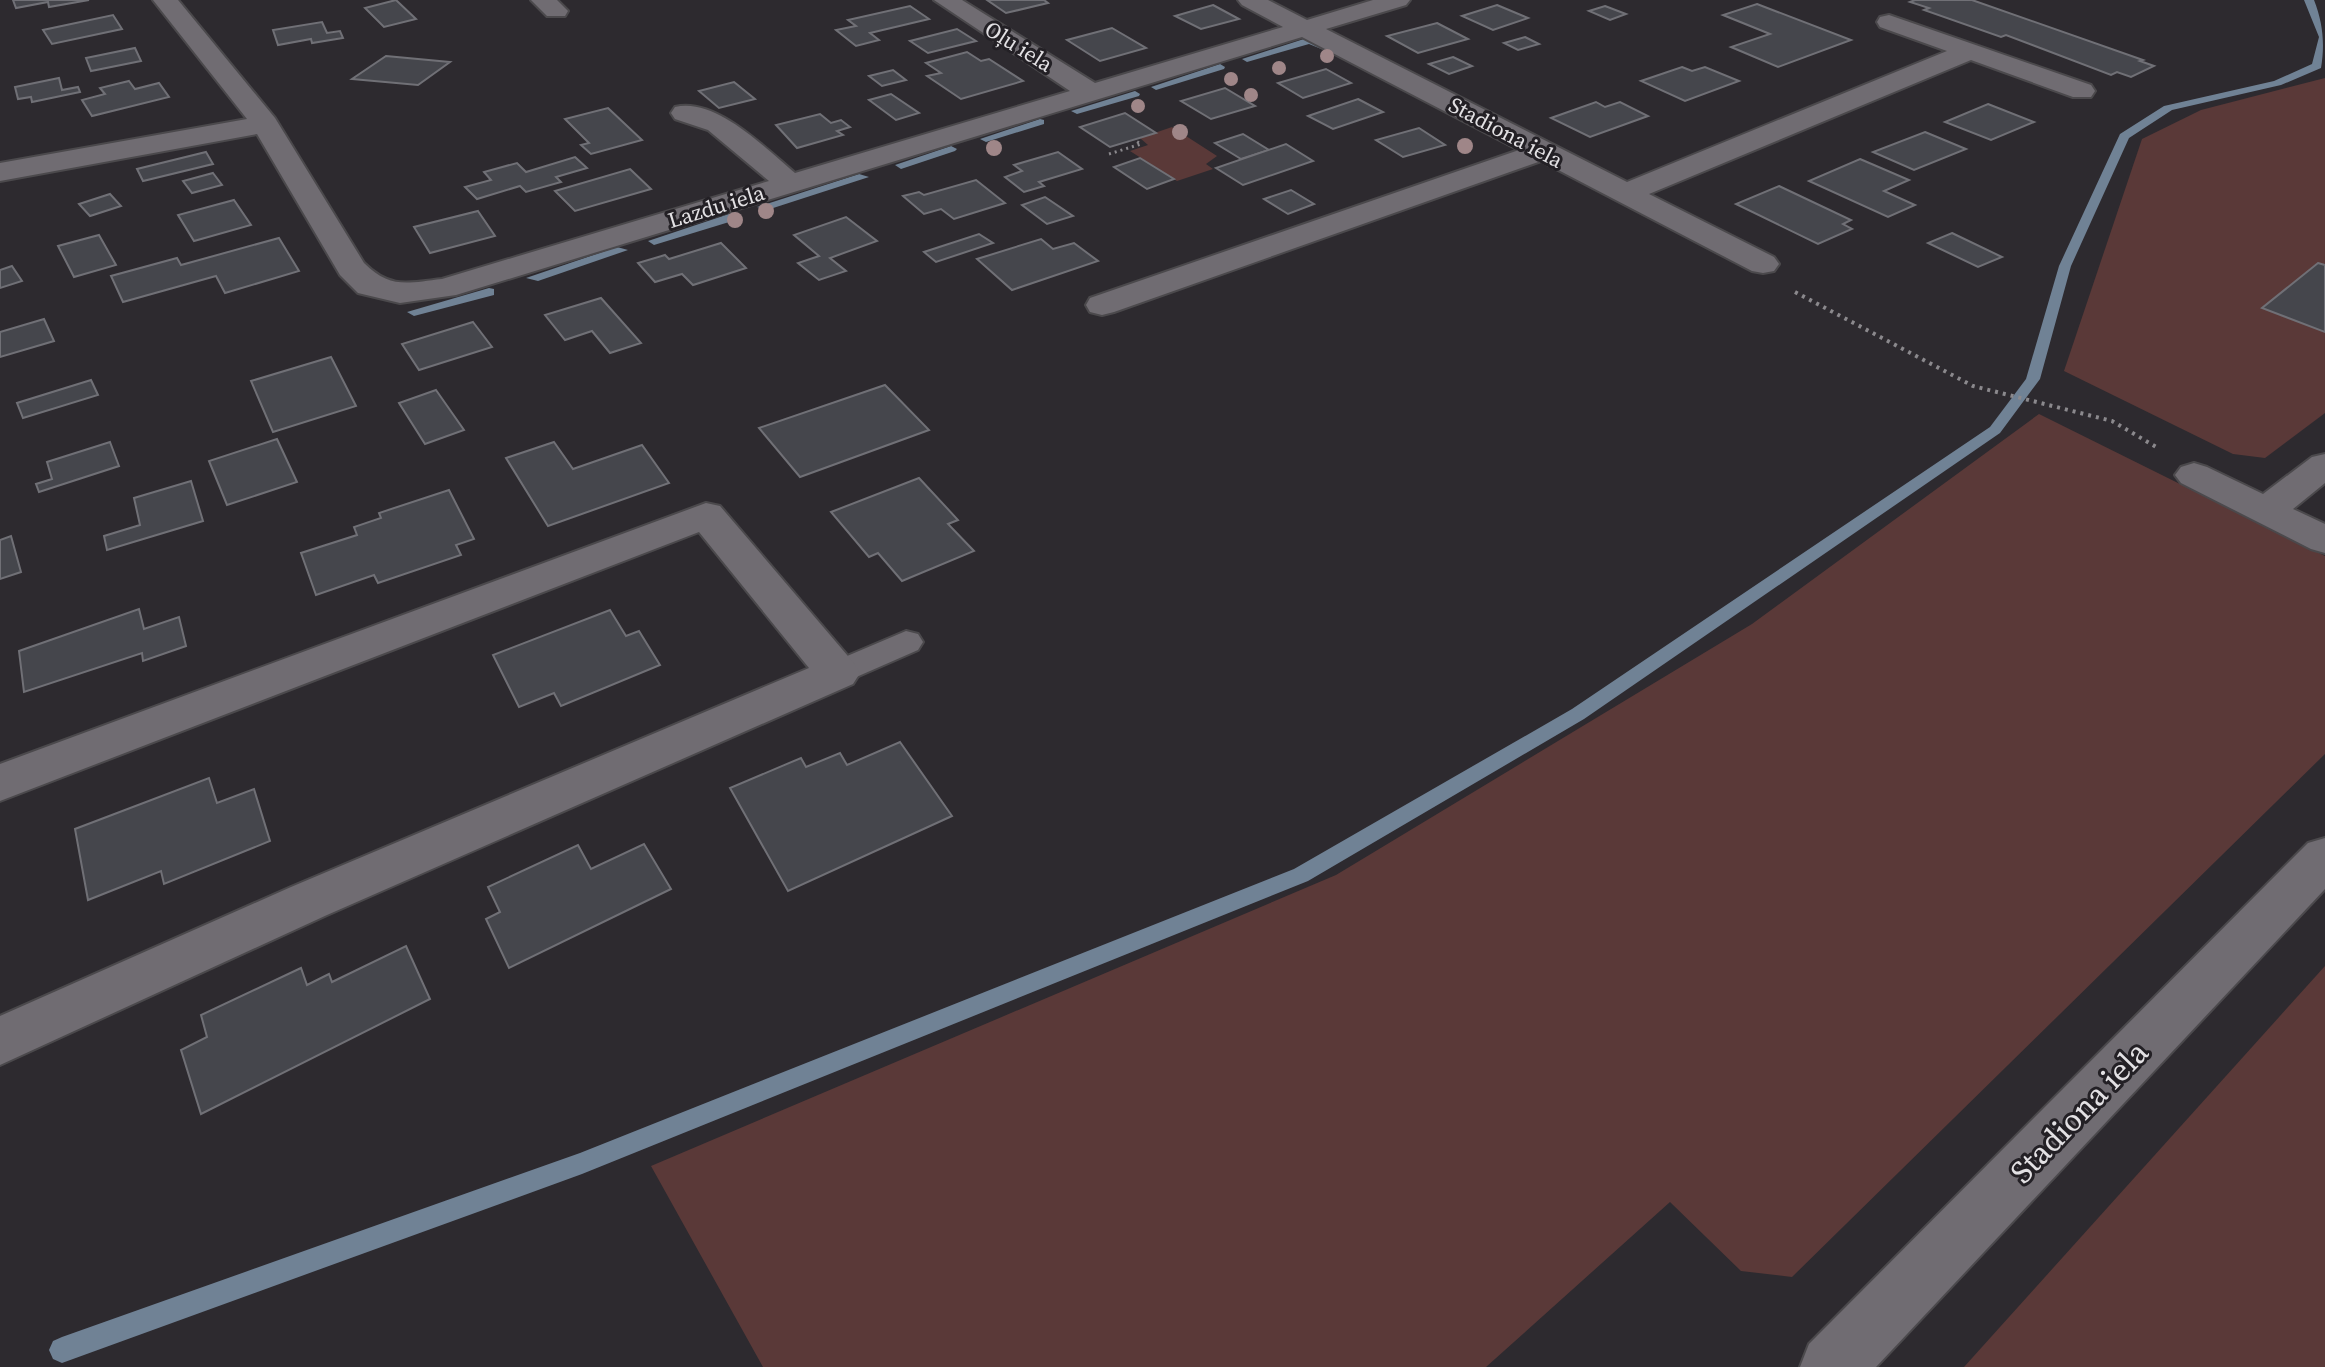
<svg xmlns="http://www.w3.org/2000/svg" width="2325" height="1367" font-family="'Source Serif 4',serif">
<rect width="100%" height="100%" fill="#2d2a2f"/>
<g fill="#5a3938">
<path d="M2325,78V413L2265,458L2233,454L2064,371L2142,139L2201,110Z"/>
<path d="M1172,127L1217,156L1206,164L1213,169L1177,181L1130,151L1148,145L1140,138Z"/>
<path d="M2039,414L2325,556V754L1792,1277L1741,1271L1670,1202L1486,1367H763L651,1166L1336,875L1752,624Z"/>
<path d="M2325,966V1367H1964Z"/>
</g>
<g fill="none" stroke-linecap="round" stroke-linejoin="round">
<g fill="#708295" fill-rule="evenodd">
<path d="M2304,0H2314C2323,23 2325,44 2321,68L2281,85L2172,110L2129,138L2071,266L2040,379L2000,433L1584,719L1308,881L582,1174L62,1363L53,1359L49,1350L53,1341L62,1337L580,1153L1294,869L1572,709L1990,427L2026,379L2059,266L2120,134L2164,106L2274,81L2312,64L2319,37Z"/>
<path d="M1310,37L1336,50L1331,53L1309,44L1247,62L1242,59Z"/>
<path d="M1220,64L1225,67L1224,69L1156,90L1151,87Z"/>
<path d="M1135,91L1140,94L1139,96L1077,114L1071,111Z"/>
<path d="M1040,119L1044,120V124L986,142L980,139Z"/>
<path d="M951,146L957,149L955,151L901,169L895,165Z"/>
<path d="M859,174L869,177L767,210L757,207Z"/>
<path d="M735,212L741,216L739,219L654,245L648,241Z"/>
<path d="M617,247L628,250L538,281L526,278Z"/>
<path d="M489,288L494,289V295L414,316L407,312Z"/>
</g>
</g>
<g fill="#45464c" stroke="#707076" stroke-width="2">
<path d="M13,0H89L49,7L48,2L16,8Z"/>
<path d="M396,0L416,19L384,27L365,8Z"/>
<path d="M987,0H1044L1048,3L1006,13Z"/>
<path d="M1915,0H1972L2143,60L2140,61L2154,66L2131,77L2117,72L2111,75L2006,35L2001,37L1924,10L1929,8L1910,2Z"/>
<path d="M1757,4L1851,40L1778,67L1731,47L1770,34L1723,15Z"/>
<path d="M1213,5L1239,19L1201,29L1175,16Z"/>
<path d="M1497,5L1528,18L1493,30L1462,16Z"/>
<path d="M910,6L929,19L870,33L879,40L856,46L836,30L856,26L848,20Z"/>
<path d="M1605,6L1626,14L1610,20L1589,11Z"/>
<path d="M113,15L122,29L52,44L43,30Z"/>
<path d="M322,22L327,33L340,31L343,38L312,43L311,39L278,45L273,30Z"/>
<path d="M1437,23L1468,39L1418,53L1387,36Z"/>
<path d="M1112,28L1146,48L1100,61L1067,40Z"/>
<path d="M957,29L976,41L928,53L910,41Z"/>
<path d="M1525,37L1539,44L1518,50L1504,43Z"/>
<path d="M135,48L141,61L91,71L86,58Z"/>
<path d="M967,52L981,61L989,59L1023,81L961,99L927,76L941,73L926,63Z"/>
<path d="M386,56L450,62L418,85L352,79Z"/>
<path d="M1453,57L1472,66L1449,74L1429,64Z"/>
<path d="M1682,67L1692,71L1705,67L1739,81L1685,101L1641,81Z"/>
<path d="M1326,69L1351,83L1303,98L1278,83Z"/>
<path d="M893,70L906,80L882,86L869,76Z"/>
<path d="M59,78L62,90L78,87L80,92L32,102L31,97L18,99L15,87Z"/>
<path d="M129,81L135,89L159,83L169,97L92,116L82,100L105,94L100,88Z"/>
<path d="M734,82L755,99L719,108L699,91Z"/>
<path d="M1225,88L1255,106L1211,119L1181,101Z"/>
<path d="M891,94L919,113L896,120L869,100Z"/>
<path d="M1358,99L1383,112L1333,129L1308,116Z"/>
<path d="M1596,102L1605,107L1620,102L1648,116L1590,137L1551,118Z"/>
<path d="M1988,104L2034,122L1991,140L1945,122Z"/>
<path d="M608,108L642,140L591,154L581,145L589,143L565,119Z"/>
<path d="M1125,113L1156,133L1110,147L1080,127Z"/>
<path d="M820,114L831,123L841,120L850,127L837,131L843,135L797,148L776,125Z"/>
<path d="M1419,128L1445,145L1403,157L1376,140Z"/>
<path d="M1925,132L1966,149L1914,170L1873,152Z"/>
<path d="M1243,134L1269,150L1241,159L1215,143Z"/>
<path d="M1286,144L1313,161L1243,185L1216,168Z"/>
<path d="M206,152L213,164L143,181L137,169Z"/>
<path d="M1058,152L1082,169L1039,182L1044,186L1024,192L1005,177L1022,171L1014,165Z"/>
<path d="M575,157L587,168L556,177L561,182L526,192L520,186L477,199L465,187L491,180L484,172L517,163L526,172Z"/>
<path d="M1140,158L1174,179L1147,189L1114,167Z"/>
<path d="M1860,159L1909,180L1884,191L1915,205L1888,217L1809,181Z"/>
<path d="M630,169L651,189L575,211L555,191Z"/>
<path d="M213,173L222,185L192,193L183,181Z"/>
<path d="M976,180L1005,203L954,219L941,209L924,214L903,196L919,192L924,195Z"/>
<path d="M1779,186L1851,220L1843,224L1852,229L1818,244L1736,204Z"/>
<path d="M1291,190L1314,204L1288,214L1264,199Z"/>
<path d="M110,194L121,206L90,216L79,204Z"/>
<path d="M1045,197L1073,216L1047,224L1022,205Z"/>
<path d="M234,200L251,225L194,241L178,215Z"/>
<path d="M478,211L495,236L430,253L414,227Z"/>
<path d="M846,217L877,241L830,258L846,271L819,280L798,263L819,256L794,235Z"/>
<path d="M1952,233L2002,257L1978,267L1928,243Z"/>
<path d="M979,234L993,243L936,262L924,252Z"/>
<path d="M99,235L116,265L74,277L58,246Z"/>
<path d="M279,238L299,271L225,293L216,276L123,302L111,276L177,258L181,265Z"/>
<path d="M1041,239L1053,249L1074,243L1098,261L1012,290L977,259Z"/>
<path d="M721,243L746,268L693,285L682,274L655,282L638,263L665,255L669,259Z"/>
<path d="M2318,263L2325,265V332L2262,308Z"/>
<path d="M12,266L22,281L0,288V270Z"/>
<path d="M601,298L641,343L610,353L592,331L565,340L545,315Z"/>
<path d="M44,319L54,341L0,357V332Z"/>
<path d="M473,322L492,347L419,370L402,344Z"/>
<path d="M331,357L356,406L273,432L251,381Z"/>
<path d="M91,380L98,395L23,418L17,403Z"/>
<path d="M885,385L929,430L800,477L759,428Z"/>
<path d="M436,390L464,430L425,444L399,403Z"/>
<path d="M277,439L297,482L227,505L209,461Z"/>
<path d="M110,442L119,466L39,492L36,484L52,479L47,462Z"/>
<path d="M554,442L573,469L642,445L669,483L548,526L506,458Z"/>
<path d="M919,478L958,520L948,524L974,551L902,581L878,553L869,557L831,512Z"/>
<path d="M191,481L203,521L107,550L104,536L140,525L134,498Z"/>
<path d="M449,490L474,539L456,545L461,555L378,583L374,575L316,595L301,553L357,535L354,527L381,518L379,513Z"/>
<path d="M11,536L21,572L0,579V540Z"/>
<path d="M139,609L144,629L179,617L186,646L143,661L142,653L24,692L19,651Z"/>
<path d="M610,610L626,636L639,631L660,665L561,706L554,693L519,707L493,655Z"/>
<path d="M900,742L952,816L788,891L730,788L801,758L806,767L840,753L847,765Z"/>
<path d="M209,778L217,803L254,789L270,841L164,884L161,871L88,900L75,829Z"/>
<path d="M644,844L671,889L509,968L486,919L500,912L488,887L578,845L591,869Z"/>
<path d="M406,946L430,999L201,1114L181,1050L207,1037L201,1015L301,968L307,985L329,974L332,982Z"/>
</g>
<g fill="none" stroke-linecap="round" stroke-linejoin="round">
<defs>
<path id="service" d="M906,631L918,634L923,642L918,650L838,685L826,681L821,673L826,665Z"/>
<g id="minor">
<path d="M153,0H178L275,118L364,263C390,289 407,283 442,279L769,181L708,130L675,119L671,113L675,107C716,97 766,149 795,173L1070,91L934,0H962L1095,83L1283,27L1242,5L1238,0H1268L1307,20L1373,0H1410L1406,5L1326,29L1627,182L1947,51L1880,27L1877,22L1880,17L1889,15L2091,85L2095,91L2091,97H2073L1971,60L1649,194L1774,257L1779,264L1774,271L1763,273L1752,271L1541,161L1114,312L1102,315L1090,312L1086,305L1090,298L1519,150L1302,37L456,295L400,303L358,293L340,275L257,134L0,181V163L247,119Z"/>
<path d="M531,0H557L568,11L565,16H547Z"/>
<path d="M2325,454V483L2293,509L2325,524V553L2311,549L2181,483L2175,475L2181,467L2194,463L2207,467L2263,494L2312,457Z"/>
<path d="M706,503L720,506L853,662L860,673L853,684L327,915L0,1065V1016L291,887L809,668L699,532L0,801V764Z"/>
<path d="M2325,838V889L1876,1367H1800L1809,1344L2308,843Z"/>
</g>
</defs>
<use href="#service" stroke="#4b494c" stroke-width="4"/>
<use href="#minor" stroke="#4b494c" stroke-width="4"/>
<path stroke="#8b898d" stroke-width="3" stroke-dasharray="2 4" stroke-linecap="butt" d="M1109,154L1141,144L1134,140"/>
<path stroke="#8b898d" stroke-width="4" stroke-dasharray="3 5" stroke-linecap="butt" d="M1795,292L1973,386L2112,421L2158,448"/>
<use href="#service" fill="#706c72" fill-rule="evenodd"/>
<use href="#minor" fill="#706c72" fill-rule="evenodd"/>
</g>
<g fill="#9f8688">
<circle cx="1327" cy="56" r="7"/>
<circle cx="1279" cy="68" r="7"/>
<circle cx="1231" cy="79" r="7"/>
<circle cx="1251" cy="95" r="7"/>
<circle cx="1138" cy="106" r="7"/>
<circle cx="1180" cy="132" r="8"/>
<circle cx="1465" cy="146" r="8"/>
<circle cx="994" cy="148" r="8"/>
<circle cx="766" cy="211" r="8"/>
<circle cx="735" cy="220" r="8"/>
</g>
<g text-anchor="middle" stroke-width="6" stroke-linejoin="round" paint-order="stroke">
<g font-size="22" fill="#e3e1e4" stroke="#232025">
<text transform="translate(1019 46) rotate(32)" y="8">Oļu iela</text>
<text transform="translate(1506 132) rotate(28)" y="8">Stadiona iela</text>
<text transform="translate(716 206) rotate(-17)" y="8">Lazdu iela</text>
</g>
<g font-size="32" fill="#e3e1e4" stroke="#232025">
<text transform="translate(2079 1112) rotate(-46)" y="11">Stadiona iela</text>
</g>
</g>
</svg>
